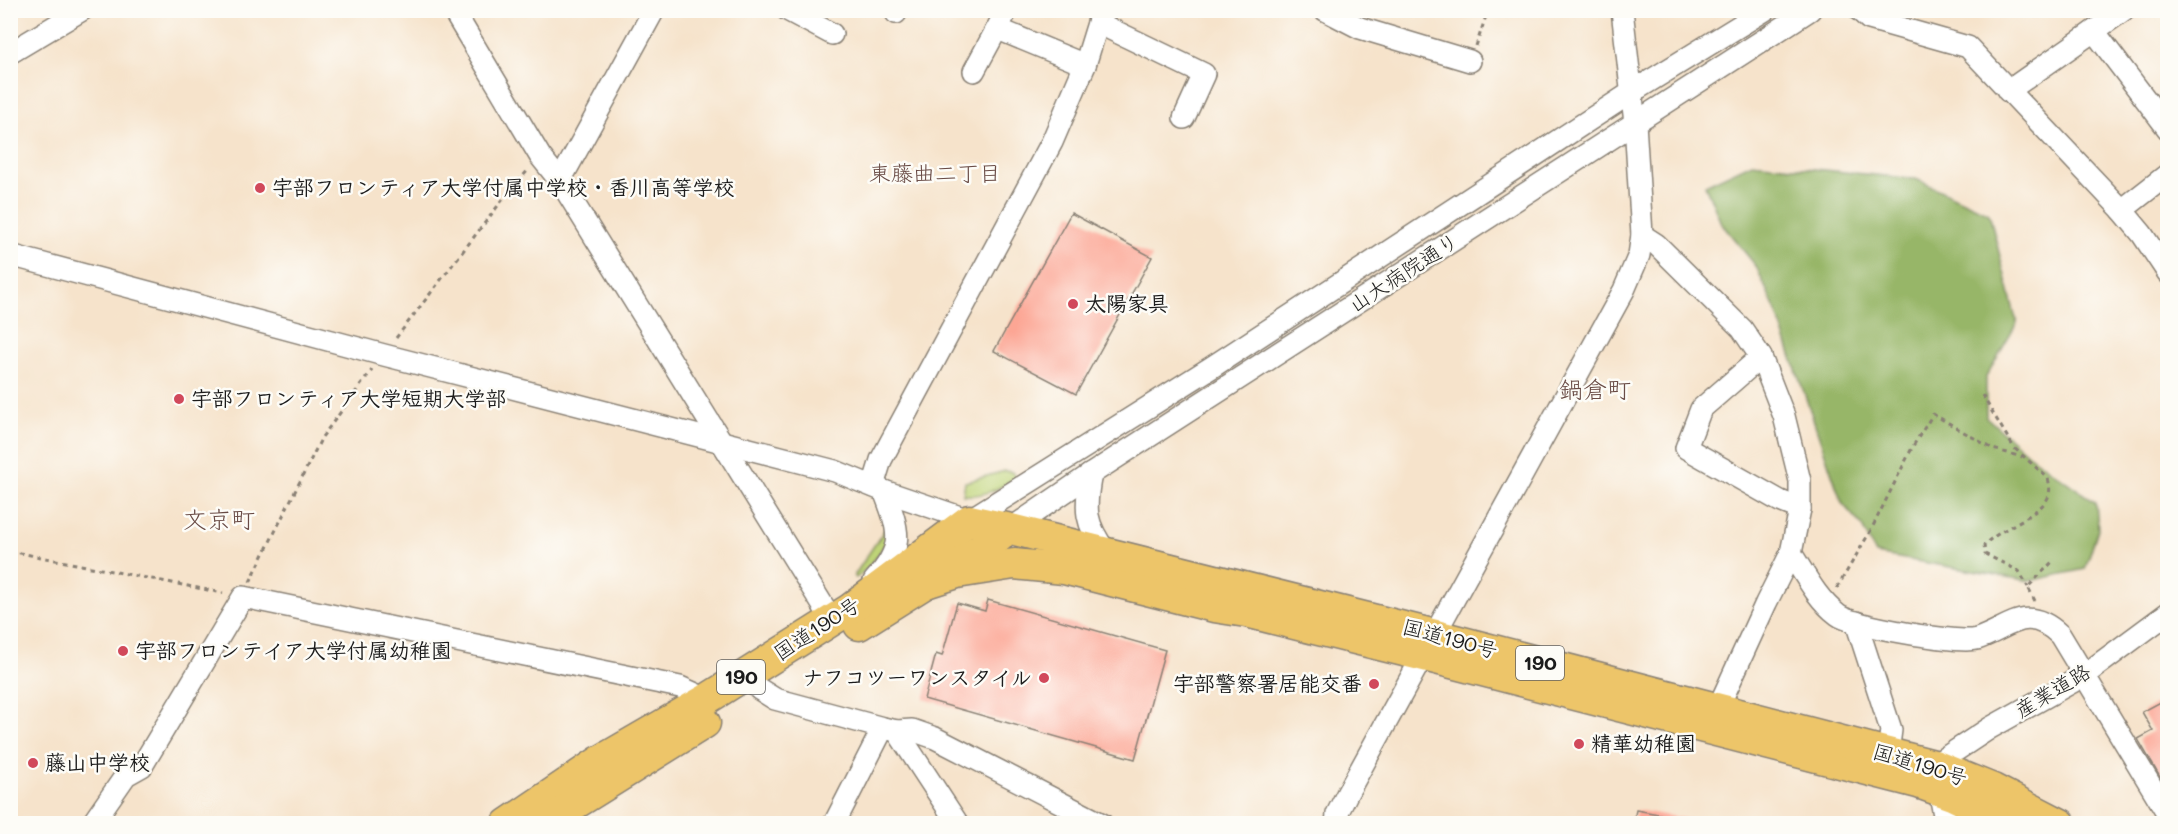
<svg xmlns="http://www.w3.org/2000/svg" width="2178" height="834" font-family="Mali,'Klee One',sans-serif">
<rect width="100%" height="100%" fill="#fdfcf7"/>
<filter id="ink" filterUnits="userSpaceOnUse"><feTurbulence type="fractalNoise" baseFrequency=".0167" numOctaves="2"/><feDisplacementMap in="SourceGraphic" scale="12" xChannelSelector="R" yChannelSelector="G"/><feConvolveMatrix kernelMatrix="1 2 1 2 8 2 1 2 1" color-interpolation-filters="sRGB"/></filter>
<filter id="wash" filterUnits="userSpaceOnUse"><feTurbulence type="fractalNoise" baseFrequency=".008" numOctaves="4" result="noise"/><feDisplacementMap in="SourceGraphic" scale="24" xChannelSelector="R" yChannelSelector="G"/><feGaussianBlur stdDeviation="1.35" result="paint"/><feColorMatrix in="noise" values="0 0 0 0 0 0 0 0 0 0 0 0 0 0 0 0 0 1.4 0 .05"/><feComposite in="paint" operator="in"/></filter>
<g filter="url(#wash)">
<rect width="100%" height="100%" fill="#f6e3cb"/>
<g fill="#bfd478" stroke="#6e784a" stroke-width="1.5">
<path d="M1005,471L1012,472L1016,478C999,489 984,497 963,495L965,482Z"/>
<path d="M885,529H891C884,550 873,564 856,578L854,576Z"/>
</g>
<path fill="#97b668" stroke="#5a6942" stroke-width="1.5" d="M1752,163L1916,179L1989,213L2017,323L1986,377V417L2028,454L2096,503L2098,529L2085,569L2030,581L1876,554L1861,525L1842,503L1777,314L1756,266L1721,223L1705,185Z"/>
<g id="blocks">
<g fill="#fca694">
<path d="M1071,213L1152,257L1076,394L994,351Z"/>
<path d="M988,600L1165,650L1135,759L924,699L936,654L942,656L957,603L985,611Z"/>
<path d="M2168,698V791L2138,739L2153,731L2142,712Z"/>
<path d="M1636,810L1703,822V824H1633Z"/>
</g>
</g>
</g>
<g filter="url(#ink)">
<use href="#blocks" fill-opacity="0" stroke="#898074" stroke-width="1.5"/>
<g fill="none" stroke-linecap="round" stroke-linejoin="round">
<defs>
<g id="minor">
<path d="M453,10L540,156L560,181L832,620"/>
<path d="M787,10L832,34"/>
<path d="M1325,10L1360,28L1470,61"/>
<path d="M1859,10L1869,19L1968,47L2122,210L2142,234L2168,273"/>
<path d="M896,13L897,10"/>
<path d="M1098,23L1204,74L1184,118"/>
<path d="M998,29L1085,65"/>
<path d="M2094,31L2168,129"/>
<path d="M10,53L82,10"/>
<path d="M974,71L1007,10"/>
<path d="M2008,91L2124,10"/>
<path d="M560,181L654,10"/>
<path d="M2122,210L2168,174"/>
<path d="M1642,235L1656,244L1742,329L1761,357L1784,416L1800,481V509L1791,553L1766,603L1717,710"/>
<path d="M10,255L384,355L835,471L884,491L969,520L1212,367L1632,92L1765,10"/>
<path d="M1761,357L1701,409L1686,448L1780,501L1800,509"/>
<path d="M1091,474C1084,509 1085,524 1106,552"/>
<path d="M873,486L881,460L1052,142L1085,65L1102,10"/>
<path d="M1003,534L1091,474L1810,10"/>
<path d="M1791,553C1805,575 1817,599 1838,615C1852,626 1959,644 1977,639C2010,628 2026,603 2060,635L2168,814"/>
<path d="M874,581C905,547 900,532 884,491"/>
<path d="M1856,622L1891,730L1888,753"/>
<path d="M759,689L775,699L883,728L897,731L912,730L935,738L1102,824"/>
<path d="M897,731L958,824"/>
<path d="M1929,771L1934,765L1990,728L2083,676L2168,613"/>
<path d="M1939,790L1944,815L1949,824"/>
<path d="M92,824L126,775L142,766L243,597L680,687L707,699"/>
<path d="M834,824L883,728"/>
<path d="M1336,824L1337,814L1348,792L1624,290L1639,255L1642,235L1635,123L1622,10"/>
</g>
<g id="highway">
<path d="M923,584L957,573L1014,564L1064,569L1214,607L1246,612L1424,656L1918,783L1954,796L2011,824"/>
<path d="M859,625L999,537"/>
<path d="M507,824L600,761L707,699L850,609L969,520L1011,529L1436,635L1934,765L1993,789L2061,824"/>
<path d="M543,824L705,723"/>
</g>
</defs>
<use href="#minor" stroke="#898074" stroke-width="24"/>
<use href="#highway" stroke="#898074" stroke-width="33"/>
<g stroke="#898074" stroke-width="3" stroke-dasharray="4.5 4.5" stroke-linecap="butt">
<path d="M1476,46L1488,10"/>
<path d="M396,338L504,198L529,169"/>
<path d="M1982,395L2014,448L2048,478C2050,486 2051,494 2046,501C2033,518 2001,528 1984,545L1985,554L2019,571L2028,587"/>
<path d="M10,551L223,593"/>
<path d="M250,582L322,437L372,370"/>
<path d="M1837,588L1871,530L1913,446L1933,414L1993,449L2022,457"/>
<path d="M2035,601L2028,587L2053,561"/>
</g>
<use href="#minor" stroke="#fff" stroke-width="21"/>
<use href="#highway" stroke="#edc569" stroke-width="30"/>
</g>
</g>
<g fill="#d1495b" stroke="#fdfcf7" stroke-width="2">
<circle cx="260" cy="188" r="6"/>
<circle cx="1073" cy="304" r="6"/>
<circle cx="179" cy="399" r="6"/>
<circle cx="123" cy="651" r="6"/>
<circle cx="1044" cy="678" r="6"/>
<circle cx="1374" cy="684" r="6"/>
<circle cx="1579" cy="744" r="6"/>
<circle cx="33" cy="763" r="6"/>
</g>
<g text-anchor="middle" stroke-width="5" stroke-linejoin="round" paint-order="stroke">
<g fill="#fdfcf7" stroke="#605f5e" stroke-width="1.5">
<rect x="1516" y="646" width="48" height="34" rx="4.5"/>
<rect x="717" y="660" width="48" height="34" rx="4.5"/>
</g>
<g font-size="20" font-weight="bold" fill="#1c1c1c">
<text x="1540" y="670">190</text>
<text x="741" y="684">190</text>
</g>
<g font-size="21" font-weight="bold" fill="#1c1c1c" stroke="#fdfcf7" text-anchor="start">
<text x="272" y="195">宇部フロンティア大学付属中学校・香川高等学校</text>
<text x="1085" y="311">太陽家具</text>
<text x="191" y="406">宇部フロンティア大学短期大学部</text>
<text x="135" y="658">宇部フロンテイア大学付属幼稚園</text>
<text x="1032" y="685" text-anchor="end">ナフコツーワンスタイル</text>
<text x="1362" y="691" text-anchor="end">宇部警察署居能交番</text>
<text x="1591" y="751">精華幼稚園</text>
<text x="45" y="770">藤山中学校</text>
</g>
<g font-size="21" fill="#1c1c1c" stroke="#fdfcf7">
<text transform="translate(1404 273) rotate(-33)" y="7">山大病院通り</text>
<text transform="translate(817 629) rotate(-33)" y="7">国道190号</text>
<text transform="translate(1450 639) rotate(15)" y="7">国道190号</text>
<text transform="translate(2053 691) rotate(-31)" y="7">産業道路</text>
<text transform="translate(1920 765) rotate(17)" y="7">国道190号</text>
</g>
<g font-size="22" fill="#6a4c46" stroke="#fdfcf7">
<text x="935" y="181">東藤曲二丁目</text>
</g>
<g font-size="24" fill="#6a4c46" stroke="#fdfcf7">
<text x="1595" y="398">鍋倉町</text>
<text x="219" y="528">文京町</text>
</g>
</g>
<rect width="2178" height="834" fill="none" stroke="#fdfcf7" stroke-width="36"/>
</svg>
